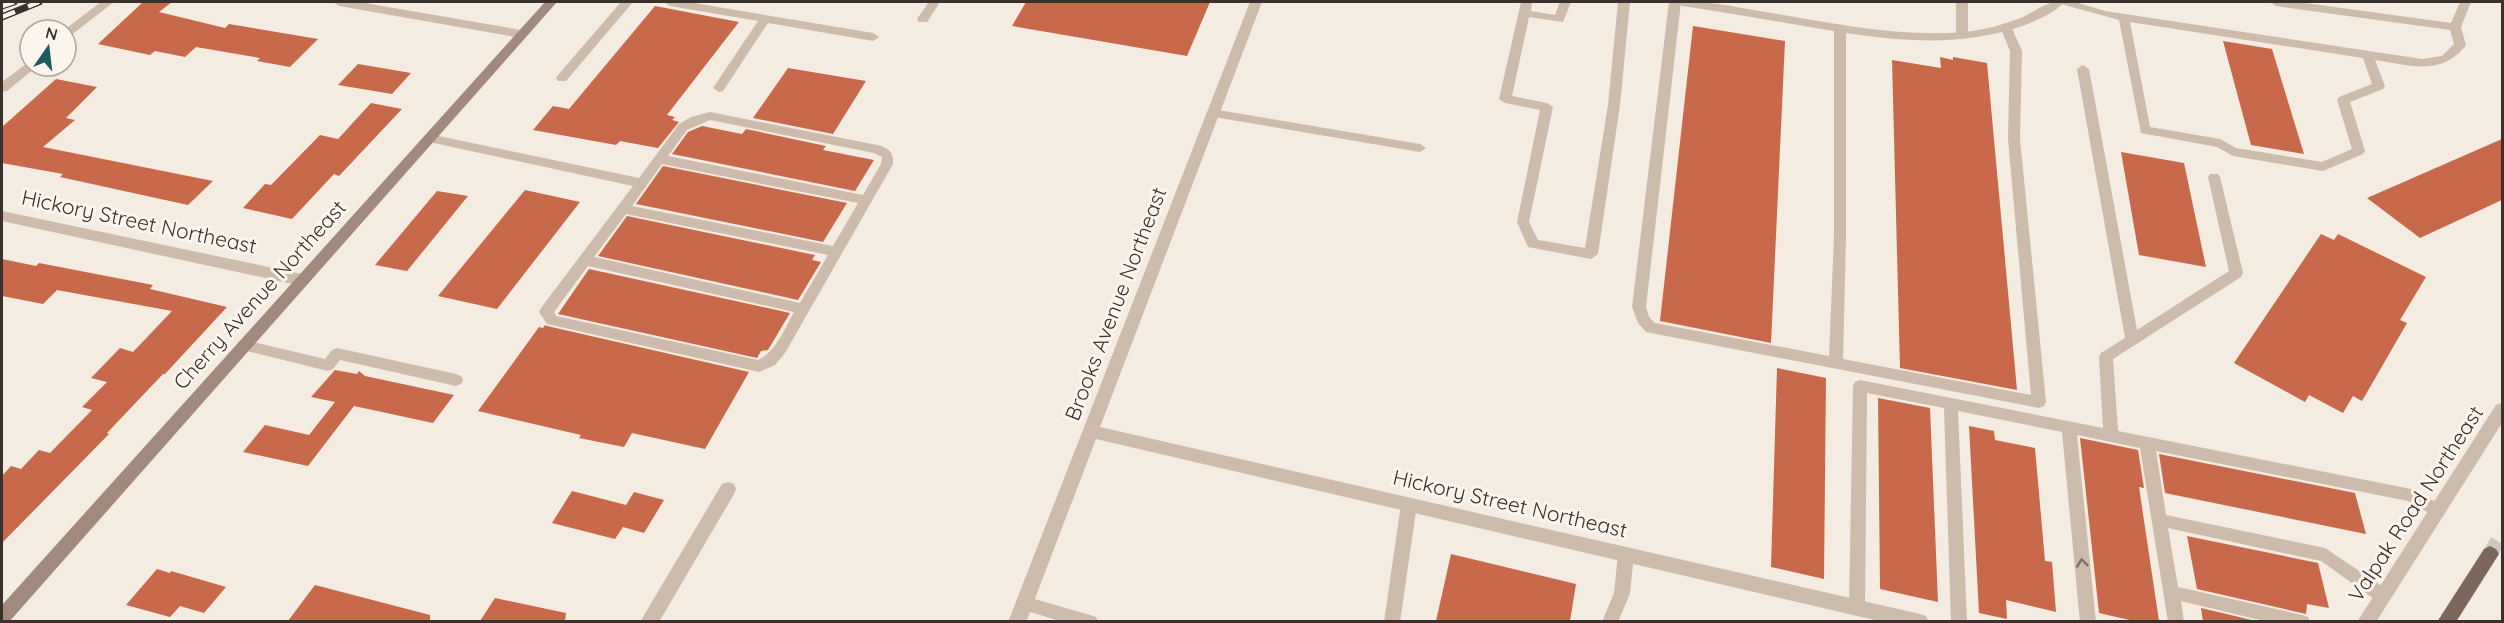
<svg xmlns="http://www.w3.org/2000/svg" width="2504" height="623" font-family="Quicksand,sans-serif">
<rect width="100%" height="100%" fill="#f4ebe1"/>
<g fill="#c8694b">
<path d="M143,2H172L159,12L225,28L229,24L318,39L290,67L257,61L260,58L196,47L185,57L155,51L150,55L98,44Z"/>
<path d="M1026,2H1210L1187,56L1012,26Z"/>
<path d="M655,6L739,22L667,115L675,117L672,120L679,122L658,148L620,141L616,145L533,130L553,106L569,109Z"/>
<path d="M1693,26L1785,41L1771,343L1660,321Z"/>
<path d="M2223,41L2272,49L2304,154L2251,145Z"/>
<path d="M1940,57L1953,60V57L1987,63L2017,390L1900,368L1892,60L1941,68Z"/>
<path d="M358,64L411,73L392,94L338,85Z"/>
<path d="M788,68L866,81L833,134L753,118Z"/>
<path d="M56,79L97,87L66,118L75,120L43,147L213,181L188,205L60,177L63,174L2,163V127Z"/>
<path d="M371,103L402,109L339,176L334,174L292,219L243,208L265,184L271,185L320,135L338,139Z"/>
<path d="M702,126L742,134L746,129L826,146L823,150L874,160L855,191L672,154L688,132Z"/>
<path d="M2502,139V200L2420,238L2367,198Z"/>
<path d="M2121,152L2184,163L2206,267L2139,255Z"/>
<path d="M663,166L847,203L823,242L636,204Z"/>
<path d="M525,190L580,202L497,309L438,296Z"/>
<path d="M437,191L468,196L407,271L375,265Z"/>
<path d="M627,216L815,255L812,260L821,262L798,300L598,256Z"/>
<path d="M2321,234L2334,240L2338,234L2426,277L2400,320L2407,323L2362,401L2353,396L2343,413L2309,395L2305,402L2234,363Z"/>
<path d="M2,259L36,266L39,263L153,285L150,289L227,307L165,374H163L107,433L109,434L2,543V476L11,466L21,469L39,450L50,453L92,410L82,407L107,382L91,378L120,348L133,352L172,311L57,290L43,304L2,296Z"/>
<path d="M589,269L790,313L768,350L761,351L757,358L558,314Z"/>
<path d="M545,325L547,326L749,372L705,449L632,433L624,447L579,438L581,435L478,411L539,327L543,328Z"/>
<path d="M1777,368L1826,378L1824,579L1771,567Z"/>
<path d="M335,370L357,374L359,371L365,376L454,395L433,423L354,406L308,466L243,452L265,425L309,435L335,402L311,397Z"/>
<path d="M1878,398L1930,408L1938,602L1880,589Z"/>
<path d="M1969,426L1994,431L1995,440L2035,448L2045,561L2052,562L2056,612L2006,600L2007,619L1979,613Z"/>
<path d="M2080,438L2138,450L2144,488L2139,487L2159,621H2134L2099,613Z"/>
<path d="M2159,454L2355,493L2366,534L2165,493Z"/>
<path d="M572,491L626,505L634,492L664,500L644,533L623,527L615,539L552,523Z"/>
<path d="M2187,536L2318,563L2329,608L2307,604L2306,614L2197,589Z"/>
<path d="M1451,554L1576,584L1570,621H1436Z"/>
<path d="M157,569L170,573L171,571L226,587L204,613L180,606L170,617L126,605Z"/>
<path d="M315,585L430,615V621H288Z"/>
<path d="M495,598L566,613L565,621H480Z"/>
<path d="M2201,608L2256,621H2203Z"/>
</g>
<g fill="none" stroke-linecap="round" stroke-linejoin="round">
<path stroke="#cfc6bd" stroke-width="15" stroke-dasharray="15 8" stroke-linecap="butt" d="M2490,554L2502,534"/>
<g fill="#cdbbac" fill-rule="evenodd">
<path d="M621,2H633L566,81H558L556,78L558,75Z"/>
<path d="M664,2H688L873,33L879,37L873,41L768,23L723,91L719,92L713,88L758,21L670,6Z"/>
<path d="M929,2H940L927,22H919L917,19Z"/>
<path d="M1521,2H1532L1531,11L1555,15L1560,2H1571L1563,22L1529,17L1512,96L1547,103L1553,107L1529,222L1538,240L1585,248L1608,105L1618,2H1630L1620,105L1598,254L1591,259L1528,247L1517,222L1540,110L1505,103L1499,99Z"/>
<path d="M1669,2H1681L1646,307L1649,317L1655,323L1829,356L1834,237V28L1840,24L1846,28V237L1843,359L2031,395L2008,139L2010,51L2000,27L2006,23L2010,24L2022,51L2020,139L2046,402L2044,406L2039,408L1646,332L1638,323L1632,307Z"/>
<path d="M1956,2H1968V35L1962,39L1956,35Z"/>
<path d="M2059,2H2075L2105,11L2422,59L2442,56L2454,44L2450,30L2276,6L2270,2H2298L2451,23L2460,2H2471L2461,27L2466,45C2442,77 2409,65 2375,60L2385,86L2383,89L2350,102L2365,151L2363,154L2323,171L2233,156L2217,147L2141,133L2119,20L2061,4ZM2130,22L2363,58L2372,84L2339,97L2337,100L2352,149L2322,162L2236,148L2220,139L2150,127Z"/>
<path d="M2083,65L2089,69L2137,330L2229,271L2208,177L2210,174H2218L2220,177L2243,273L2241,277L2113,359L2118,431L2411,489L2443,506L2446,511L2443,516L2438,518L2408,501L2156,451L2166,515L2325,548L2389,591L2391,596L2389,601L2383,603L2377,601L2321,561L2168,528L2178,587L2302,615L2308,617L2310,622H2268L2181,601L2184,622H2168L2140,448L2077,435L2096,622H2080L2062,432L1958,411L1967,622H1951L1944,408L1867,393L1865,607L1863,612L1857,614L1851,612L1849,607L1853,386L1855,382L1860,380L2103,428L2099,357L2101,353L2125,338L2077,69Z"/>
<path d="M1212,109L1420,144L1426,148L1420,152L1208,116L1206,113Z"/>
<path d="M710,112L877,145C889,148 894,152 893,164L785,353L775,365L759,372L547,324L539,312L541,308L633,186L429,142L423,138L429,134L639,178L679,124L691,117ZM710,120L874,153L882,157L881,164L863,195L668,156L687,130ZM662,164L858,203L833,246L632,206ZM626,214L828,255L800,303L594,257ZM588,266L794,312C785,328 776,352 758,360L556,316L554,312Z"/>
<path d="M244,340L325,359L332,350L337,348L456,374L461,376L463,380L461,384L456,386L340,360L333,369L328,371L239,349L237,345L239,341Z"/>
<path d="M1409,498L1414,499L1417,504L1400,622H1384L1401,504L1404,499Z"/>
<path d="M1626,547L1631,549L1634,554L1630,593L1618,622H1602L1614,593L1618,554L1621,549Z"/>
<path d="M1024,596L1090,615L1096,617L1098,622H1063L1024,610L1018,608L1016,603L1018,598Z"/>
</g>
<g fill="#cdbbac" fill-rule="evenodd">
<path d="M101,2H114L66,39L64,30Z"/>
<path d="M333,2H359L521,30L527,34L521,38L339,6Z"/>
<path d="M1250,2H1262L1100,427L1920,614L1926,616L1929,622H1883L1096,439L1026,622H1008Z"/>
<path d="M1676,2C1705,0 1737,7 1766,12C1832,23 1899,38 1965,32C1985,30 2005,24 2023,17C2038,10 2047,0 2064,2C2056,12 2038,20 2025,25C1952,51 1879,39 1804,26C1763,19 1723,12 1682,6Z"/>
<path d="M30,61V66H36L35,68L7,91L2,92V82Z"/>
<path d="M2,211L302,274L307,276L309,280L307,284L302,286L2,221Z"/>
<path d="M2502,403V423L2376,622H2357L2496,405Z"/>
<path d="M728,482L734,484L736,489L734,494L659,622H640L722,484Z"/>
</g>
<path fill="#a18a7d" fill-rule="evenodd" d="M545,2H557L9,622H2V605Z"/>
<path fill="#7d675c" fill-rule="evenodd" d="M2490,546L2496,549L2499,554L2456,622H2437L2484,549Z"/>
<defs>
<g id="rail">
<path d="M2,6L14,2"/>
<path d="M2,17L39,2"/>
</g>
</defs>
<use href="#rail" stroke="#3b302b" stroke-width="7"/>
<use href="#rail" stroke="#fbf5ee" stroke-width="4.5" stroke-dasharray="14" stroke-linecap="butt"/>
</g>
<defs><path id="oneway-chevron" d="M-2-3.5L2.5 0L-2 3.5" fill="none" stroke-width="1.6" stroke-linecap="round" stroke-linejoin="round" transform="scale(1.5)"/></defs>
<use stroke="#7d6f65" href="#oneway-chevron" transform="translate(2082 563) rotate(-96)"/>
<g text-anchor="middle" stroke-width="6" stroke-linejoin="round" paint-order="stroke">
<g font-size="21" fill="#3b302b" stroke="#fbf5ee">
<text transform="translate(139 222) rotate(12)" y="7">Hickory Street Northeast</text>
<text transform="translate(260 295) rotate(-48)" y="7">Cherry Avenue Northeast</text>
<text transform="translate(1116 304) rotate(-69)" y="7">Brooks Avenue Northeast</text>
<text transform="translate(1510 504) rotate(13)" y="7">Hickory Street Northeast</text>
<text transform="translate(2416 504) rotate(-57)" y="7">Valpak Road Northeast</text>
</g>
</g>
<rect width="2504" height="623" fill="none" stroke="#3b302b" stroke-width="6"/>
<g transform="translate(48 48) rotate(14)"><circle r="28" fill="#fbf5ee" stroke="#aea6a0" stroke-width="1.5"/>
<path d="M0-4.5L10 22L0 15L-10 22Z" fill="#1f5a5e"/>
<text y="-9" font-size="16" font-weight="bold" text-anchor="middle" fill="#3b302b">N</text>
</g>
</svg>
